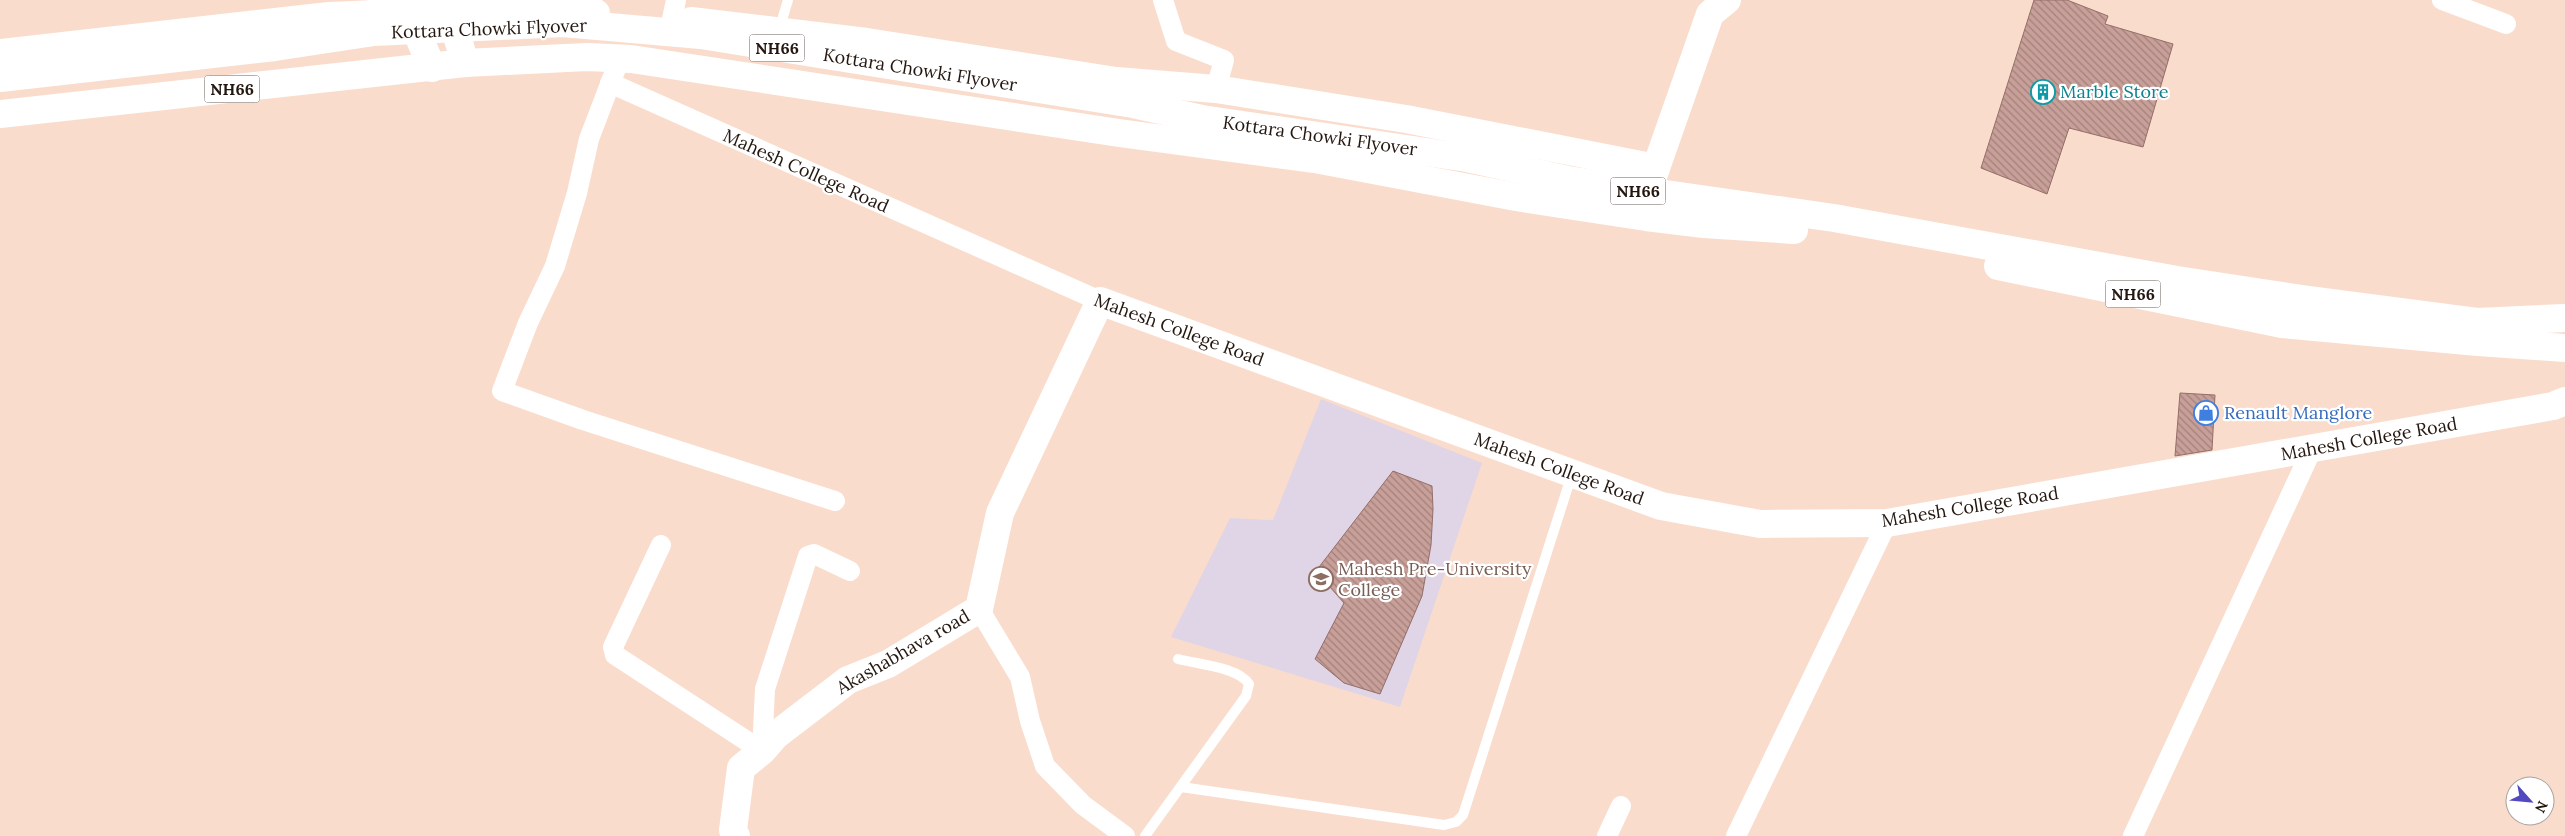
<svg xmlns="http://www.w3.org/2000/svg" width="2565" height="836" font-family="Lora,serif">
<defs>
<pattern id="building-back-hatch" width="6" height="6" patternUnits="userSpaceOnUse" patternTransform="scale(1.25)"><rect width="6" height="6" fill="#c89f99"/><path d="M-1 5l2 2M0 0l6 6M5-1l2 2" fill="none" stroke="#a2817b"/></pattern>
</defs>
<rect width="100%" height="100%" fill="#fadccc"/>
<path fill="#e0d4e7" d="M1321,399L1482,463L1400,707L1171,637L1230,518L1273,520Z"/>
<g fill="url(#building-back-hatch)" stroke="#946e69">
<path d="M2034,0H2067L2108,16L2105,24L2173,44L2143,147L2069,128L2047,194L1981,168Z"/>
<path d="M2180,393L2215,395L2212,450L2175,456Z"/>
<path d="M1393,471L1432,486L1433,509L1431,545L1422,596L1380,694L1344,683L1315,659L1344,603L1316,571Z"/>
</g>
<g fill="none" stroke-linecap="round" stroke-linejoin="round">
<g stroke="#fff" stroke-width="10">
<path d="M779,30L788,0"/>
<path d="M1181,787L1444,825L1456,822L1463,815L1572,474"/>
<path d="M1145,836L1246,696L1249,684C1239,667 1196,664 1178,659"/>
</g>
<g stroke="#fff" stroke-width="20">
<path d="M1163,0L1176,41L1224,60L1216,89"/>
<path d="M2442,0L2506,24"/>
<path d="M672,19L676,0"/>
<path d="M620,58L589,139L577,193L555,266L528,323L502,391L583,420L835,501"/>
<path d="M610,83L1100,301"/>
<path d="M661,545L613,647L615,655L762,751"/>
<path d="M979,609L1020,677L1030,721L1045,766L1083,805L1125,836"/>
<path d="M762,751L765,689L808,556L814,554L850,571"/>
<path d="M1607,836L1621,806"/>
<path d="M1736,836L1887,523"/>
<path d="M2133,836L2312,449"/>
</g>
<g stroke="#fff" stroke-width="28">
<path d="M691,21L867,42L1116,81L1216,89L1406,119L1656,168"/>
<path d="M0,53L329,16L516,8L596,13"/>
<path d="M1650,185L1710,14L1727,0"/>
<path d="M736,836L733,830L741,768L762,751L776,735L848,680L888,664L979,609L1000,513L1100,301L1661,506L1760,524L1887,523L2553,406L2565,401"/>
</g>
<g stroke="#fff" stroke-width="28">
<path d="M381,0L408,11L432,68"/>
<path d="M431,0L449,9L465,63"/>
</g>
<g stroke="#fff" stroke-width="28">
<path d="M0,78L275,47L374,32L563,23L701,35L1133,104L1202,119L1467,158L1568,180L1834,218L2177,280L2302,299L2477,322L2565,318"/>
<path d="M0,114L465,63L587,57L631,59L1119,133L1315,159L1516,197L1646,217L1704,224L1794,230"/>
<path d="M1998,266L2282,324L2478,342L2565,348"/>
</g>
</g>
<defs>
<symbol id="building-ring" viewBox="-11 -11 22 22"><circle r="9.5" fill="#fff" stroke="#0f9aa8" stroke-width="1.5"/><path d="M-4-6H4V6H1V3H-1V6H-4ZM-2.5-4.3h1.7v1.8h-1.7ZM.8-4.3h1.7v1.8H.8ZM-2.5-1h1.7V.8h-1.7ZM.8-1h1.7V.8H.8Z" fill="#0f9aa8"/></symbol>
<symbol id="shop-ring" viewBox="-11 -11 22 22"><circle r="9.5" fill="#fff" stroke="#3f7fe0" stroke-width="1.5"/><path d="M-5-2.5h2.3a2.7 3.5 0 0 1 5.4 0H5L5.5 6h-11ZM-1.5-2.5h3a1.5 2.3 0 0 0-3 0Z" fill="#3f7fe0"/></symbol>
<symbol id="university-ring" viewBox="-11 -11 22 22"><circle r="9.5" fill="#fff" stroke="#8d6e63" stroke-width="1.5"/><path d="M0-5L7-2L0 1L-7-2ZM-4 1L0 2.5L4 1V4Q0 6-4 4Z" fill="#8d6e63"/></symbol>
</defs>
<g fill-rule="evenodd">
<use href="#building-ring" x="2029" y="78" width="28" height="28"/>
<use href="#shop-ring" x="2192" y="399" width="28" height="28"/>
<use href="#university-ring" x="1307" y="565" width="28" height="28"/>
</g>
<g text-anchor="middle" stroke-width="4.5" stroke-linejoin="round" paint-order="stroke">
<g fill="#fff" stroke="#665d58" stroke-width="1">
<rect x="749.5" y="34.5" width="55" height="27" rx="4"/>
<rect x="204.5" y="75.5" width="55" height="27" rx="4"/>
<rect x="1610.5" y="177.5" width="55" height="27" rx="4"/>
<rect x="2105.5" y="280.5" width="55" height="27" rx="4"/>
</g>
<g font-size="16" font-weight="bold" fill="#241710">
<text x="777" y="54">NH66</text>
<text x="232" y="95">NH66</text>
<text x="1638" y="197">NH66</text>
<text x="2133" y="300">NH66</text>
</g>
<g font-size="18" fill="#241710" stroke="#fff">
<text transform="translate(489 29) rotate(-2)" y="6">Kottara Chowki Flyover</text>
<text transform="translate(920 70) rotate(9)" y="6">Kottara Chowki Flyover</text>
<text transform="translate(1320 136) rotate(8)" y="6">Kottara Chowki Flyover</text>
<text transform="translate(806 171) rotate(24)" y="6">Mahesh College Road</text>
<text transform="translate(1179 330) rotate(20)" y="6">Mahesh College Road</text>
<text transform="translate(2369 439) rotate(-10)" y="6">Mahesh College Road</text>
<text transform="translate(1559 469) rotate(20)" y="6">Mahesh College Road</text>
<text transform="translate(1970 507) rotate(-9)" y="6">Mahesh College Road</text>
<text transform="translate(903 652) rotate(-30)" y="6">Akashabhava road</text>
</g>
<g font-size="18" fill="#0d838f" stroke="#fff" text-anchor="start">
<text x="2060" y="98">Marble Store</text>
</g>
<g font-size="18" fill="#366cbe" stroke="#fff" text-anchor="start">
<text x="2224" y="419">Renault Manglore</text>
</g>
<g font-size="18" fill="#785e54" stroke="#fff" text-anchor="start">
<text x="1338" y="575">Mahesh Pre-University<tspan x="1338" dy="21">College</tspan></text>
</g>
</g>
<g transform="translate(2530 801) rotate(117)"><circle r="24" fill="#ffffff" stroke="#a7a29f"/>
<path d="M0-4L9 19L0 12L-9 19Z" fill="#5249c0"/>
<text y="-8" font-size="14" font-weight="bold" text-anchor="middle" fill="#241710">N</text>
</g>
</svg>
